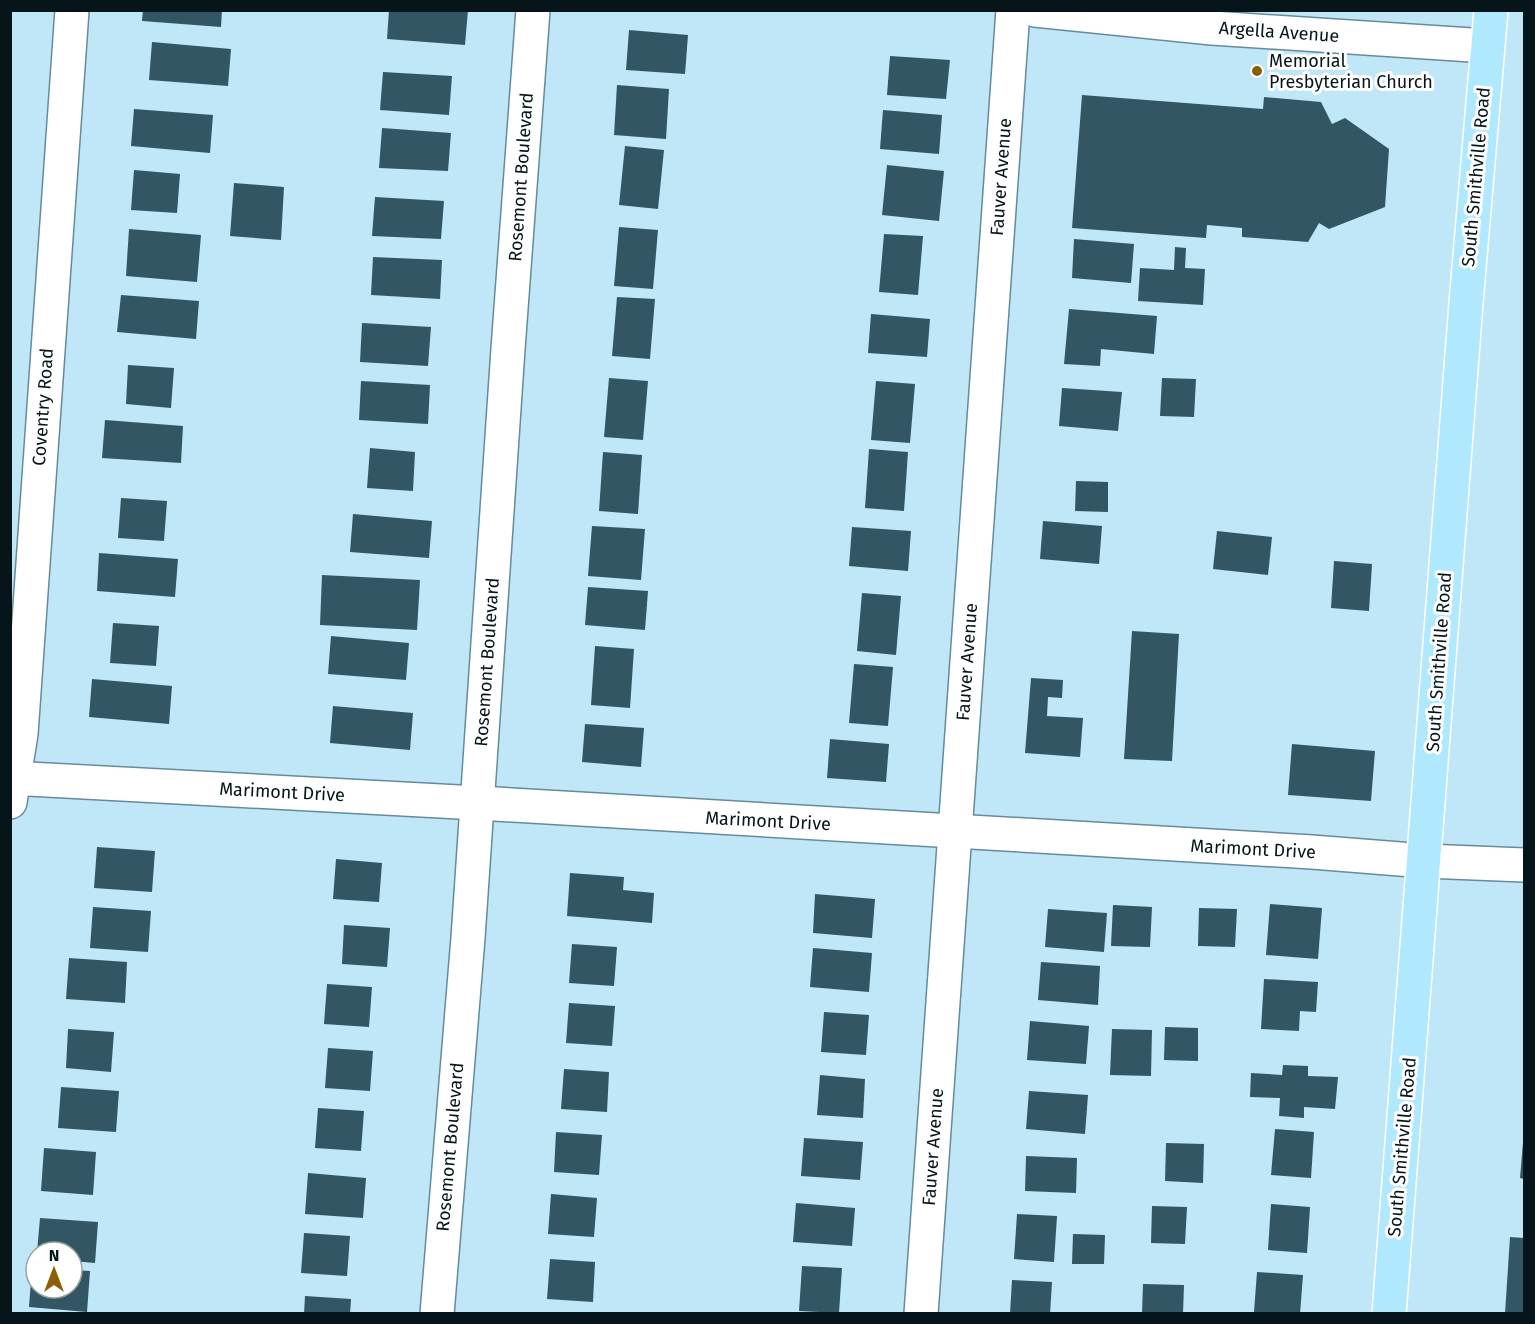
<svg xmlns="http://www.w3.org/2000/svg" width="1535" height="1324" font-family="'Fira Sans',sans-serif">
<rect width="100%" height="100%" fill="#bfe7f7"/>
<g fill="#325663">
<path d="M143,10H222L221,27L142,21Z"/>
<path d="M389,10H468L465,45L387,39Z"/>
<path d="M629,30L688,35L685,74L626,70Z"/>
<path d="M152,42L231,49L228,86L149,80Z"/>
<path d="M890,56L950,60L946,99L887,95Z"/>
<path d="M383,72L452,76L449,115L380,110Z"/>
<path d="M617,85L669,89L666,139L614,135Z"/>
<path d="M1082,95L1263,109L1264,97L1321,102L1332,124L1345,118L1389,149L1385,207L1329,229L1319,223L1308,242L1242,237V228L1207,225L1206,238L1072,228Z"/>
<path d="M134,109L213,115L210,153L131,146Z"/>
<path d="M883,110L942,115L939,154L880,149Z"/>
<path d="M382,128L451,133L448,171L379,168Z"/>
<path d="M625,146L664,150L658,209L619,205Z"/>
<path d="M887,165L944,171L939,221L882,215Z"/>
<path d="M134,170L180,174L177,213L131,210Z"/>
<path d="M234,183L284,187L281,240L230,236Z"/>
<path d="M375,197L444,201L441,239L372,236Z"/>
<path d="M619,227L658,230L653,289L614,286Z"/>
<path d="M129,229L201,235L197,282L126,276Z"/>
<path d="M884,234L923,236L918,295L879,292Z"/>
<path d="M1074,239L1134,244L1131,283L1072,278Z"/>
<path d="M1175,247L1186,248L1185,268L1205,269L1203,305L1138,301L1140,268L1174,270Z"/>
<path d="M373,257L442,260L440,299L371,295Z"/>
<path d="M121,295L199,301L196,339L117,332Z"/>
<path d="M617,297L655,299L650,359L612,356Z"/>
<path d="M1069,309L1157,316L1154,354L1101,349L1100,366L1064,364Z"/>
<path d="M871,314L930,319L927,357L868,353Z"/>
<path d="M362,323L431,327L428,366L360,362Z"/>
<path d="M128,365L174,368L171,408L126,404Z"/>
<path d="M609,378L648,381L643,440L604,437Z"/>
<path d="M1162,378L1196,379L1194,417L1160,416Z"/>
<path d="M361,381L430,385L428,424L359,420Z"/>
<path d="M876,381L915,384L910,443L871,440Z"/>
<path d="M1062,388L1122,392L1118,431L1059,426Z"/>
<path d="M105,420L183,426L181,463L102,458Z"/>
<path d="M370,448L415,452L413,491L367,488Z"/>
<path d="M869,449L908,452L904,511L865,508Z"/>
<path d="M603,452L642,455L638,514L599,511Z"/>
<path d="M1076,481L1108,482V512L1075,511Z"/>
<path d="M121,498L167,501L164,541L118,538Z"/>
<path d="M353,514L432,521L429,558L350,552Z"/>
<path d="M1043,521L1102,526L1099,564L1040,559Z"/>
<path d="M592,526L645,529L641,580L588,576Z"/>
<path d="M852,527L911,531L908,571L849,566Z"/>
<path d="M1217,531L1272,537L1268,575L1213,569Z"/>
<path d="M99,553L178,559L175,597L97,591Z"/>
<path d="M1334,561L1372,564L1369,611L1331,608Z"/>
<path d="M322,575L420,580L417,630L320,625Z"/>
<path d="M588,587L648,591L645,630L585,625Z"/>
<path d="M862,593L901,596L896,655L857,651Z"/>
<path d="M113,623L159,626L156,666L110,663Z"/>
<path d="M1132,631L1179,634L1172,761L1124,759Z"/>
<path d="M331,636L409,643L406,680L328,674Z"/>
<path d="M595,646L634,649L630,708L591,705Z"/>
<path d="M854,664L893,667L888,726L849,723Z"/>
<path d="M1031,678L1063,680L1062,698L1048,697L1047,716L1083,718L1080,757L1025,753Z"/>
<path d="M92,679L172,686L169,724L89,717Z"/>
<path d="M333,706L413,713L410,750L330,743Z"/>
<path d="M585,724L644,728L641,767L582,762Z"/>
<path d="M830,739L889,744L886,782L827,778Z"/>
<path d="M1292,744L1375,751L1371,801L1288,795Z"/>
<path d="M97,847L155,851L152,892L94,888Z"/>
<path d="M336,859L382,863L379,902L333,899Z"/>
<path d="M570,873L624,877L623,890L654,893L652,923L567,916Z"/>
<path d="M815,894L875,899L872,938L813,933Z"/>
<path d="M1270,904L1322,908L1318,959L1266,955Z"/>
<path d="M1113,905L1152,907L1150,947L1111,946Z"/>
<path d="M93,907L151,911L148,952L90,948Z"/>
<path d="M1199,908L1237,909L1235,947L1198,946Z"/>
<path d="M1048,909L1107,913L1104,952L1045,947Z"/>
<path d="M344,925L390,928L387,967L342,964Z"/>
<path d="M572,944L617,947L614,986L569,983Z"/>
<path d="M813,948L872,953L869,992L810,987Z"/>
<path d="M69,958L127,962L125,1003L66,999Z"/>
<path d="M1041,962L1100,966L1098,1005L1038,1000Z"/>
<path d="M1264,979L1318,982L1316,1012L1300,1011L1299,1031L1261,1029Z"/>
<path d="M327,984L372,987L369,1027L324,1024Z"/>
<path d="M569,1003L615,1006L612,1046L566,1043Z"/>
<path d="M824,1012L869,1015L866,1055L821,1052Z"/>
<path d="M1030,1021L1089,1026L1086,1064L1027,1060Z"/>
<path d="M1165,1027L1198,1028V1061L1164,1060Z"/>
<path d="M68,1029L114,1032L111,1072L66,1068Z"/>
<path d="M1112,1029L1152,1030L1151,1076L1110,1075Z"/>
<path d="M328,1048L373,1051L370,1091L325,1088Z"/>
<path d="M1283,1065L1308,1066V1076L1338,1077L1335,1109L1304,1107V1118L1279,1116L1280,1098L1250,1097L1251,1073L1282,1075Z"/>
<path d="M564,1069L609,1072L607,1112L561,1109Z"/>
<path d="M820,1075L865,1079L863,1118L817,1115Z"/>
<path d="M61,1087L119,1091L116,1132L58,1128Z"/>
<path d="M1029,1091L1088,1095L1085,1134L1026,1129Z"/>
<path d="M318,1108L364,1111L361,1151L315,1148Z"/>
<path d="M1275,1129L1314,1132L1311,1178L1271,1175Z"/>
<path d="M556,1132L602,1135L599,1175L554,1172Z"/>
<path d="M804,1138L863,1142L860,1180L801,1176Z"/>
<path d="M1523,1142H1524V1179L1520,1178Z"/>
<path d="M1166,1143L1204,1144L1203,1183L1165,1181Z"/>
<path d="M44,1148L96,1152L93,1195L41,1191Z"/>
<path d="M1026,1156L1077,1158L1076,1193L1025,1191Z"/>
<path d="M308,1173L366,1178L363,1218L305,1214Z"/>
<path d="M551,1194L597,1198L594,1237L548,1234Z"/>
<path d="M796,1203L855,1208L852,1246L793,1242Z"/>
<path d="M1271,1204L1310,1207L1307,1253L1268,1250Z"/>
<path d="M1152,1206L1187,1207L1185,1244L1151,1243Z"/>
<path d="M1017,1214L1057,1216L1054,1262L1014,1259Z"/>
<path d="M40,1218L98,1222L95,1263L72,1261V1252H37Z"/>
<path d="M304,1233L350,1236L347,1276L301,1273Z"/>
<path d="M1073,1234L1105,1235L1104,1264H1072Z"/>
<path d="M1510,1237L1524,1238V1314H1505Z"/>
<path d="M550,1259L595,1262L593,1302L547,1299Z"/>
<path d="M802,1266L842,1268L839,1313L799,1311Z"/>
<path d="M32,1267H36V1288H72V1270L90,1271L87,1312L29,1307Z"/>
<path d="M1257,1272L1303,1275L1300,1314L1254,1312Z"/>
<path d="M1012,1280L1052,1282L1050,1314H1010Z"/>
<path d="M1143,1284L1184,1285L1183,1314H1142Z"/>
<path d="M305,1296L351,1299L350,1314H304Z"/>
</g>
<g fill="none" stroke-linecap="round" stroke-linejoin="round">
<defs>
<g id="minor">
<path d="M1035,10L1212,28L1487,46"/>
<path d="M10,778L478,803L1312,852L1425,861L1524,865"/>
<path d="M10,802L21,734L72,10"/>
<path d="M437,1314L468,938L508,349L533,10"/>
<path d="M921,1314L1013,10"/>
</g>
<path id="major" d="M1389,1314L1466,303L1491,10"/>
</defs>
<use href="#minor" stroke="#668b9a" stroke-width="36"/>
<use href="#major" stroke="#fff" stroke-width="36"/>
<use href="#minor" stroke="#fff" stroke-width="33"/>
<use href="#major" stroke="#b0e9fe" stroke-width="33"/>
</g>
<circle fill="#8e5e07" stroke="#fff" stroke-width="2" cx="1257" cy="71" r="6"/>
<g text-anchor="middle" stroke-width="6" stroke-linejoin="round" paint-order="stroke">
<g font-size="18" fill="#06151a" stroke="#fff">
<text transform="translate(1279 32) rotate(4)" y="6">Argella Avenue</text>
<text transform="translate(521 177) rotate(-86)" y="6">Rosemont Boulevard</text>
<text transform="translate(1001 177) rotate(-86)" y="6">Fauver Avenue</text>
<text transform="translate(1476 177) rotate(-85)" y="6">South Smithville Road</text>
<text transform="translate(43 407) rotate(-86)" y="6">Coventry Road</text>
<text transform="translate(487 662) rotate(-86)" y="6">Rosemont Boulevard</text>
<text transform="translate(967 662) rotate(-86)" y="6">Fauver Avenue</text>
<text transform="translate(1439 662) rotate(-86)" y="6">South Smithville Road</text>
<text transform="translate(282 792) rotate(3)" y="6">Marimont Drive</text>
<text transform="translate(768 821) rotate(3)" y="6">Marimont Drive</text>
<text transform="translate(1253 849) rotate(3)" y="6">Marimont Drive</text>
<text transform="translate(450 1147) rotate(-85)" y="6">Rosemont Boulevard</text>
<text transform="translate(933 1147) rotate(-86)" y="6">Fauver Avenue</text>
<text transform="translate(1402 1147) rotate(-85)" y="6">South Smithville Road</text>
</g>
<g font-size="18" fill="#06151a" stroke="#fff" text-anchor="start">
<text x="1269" y="67">Memorial<tspan x="1269" dy="21">Presbyterian Church</tspan></text>
</g>
</g>
<rect width="1535" height="1324" fill="none" stroke="#06151a" stroke-width="24"/>
<g transform="translate(54 1270)"><circle r="28" fill="#ffffff" stroke="#9ba1a3" stroke-width="1.5"/>
<path d="M0-4.5L10 22L0 15L-10 22Z" fill="#8e5e07"/>
<text y="-9" font-size="16" font-weight="bold" text-anchor="middle" fill="#06151a">N</text>
</g>
</svg>
